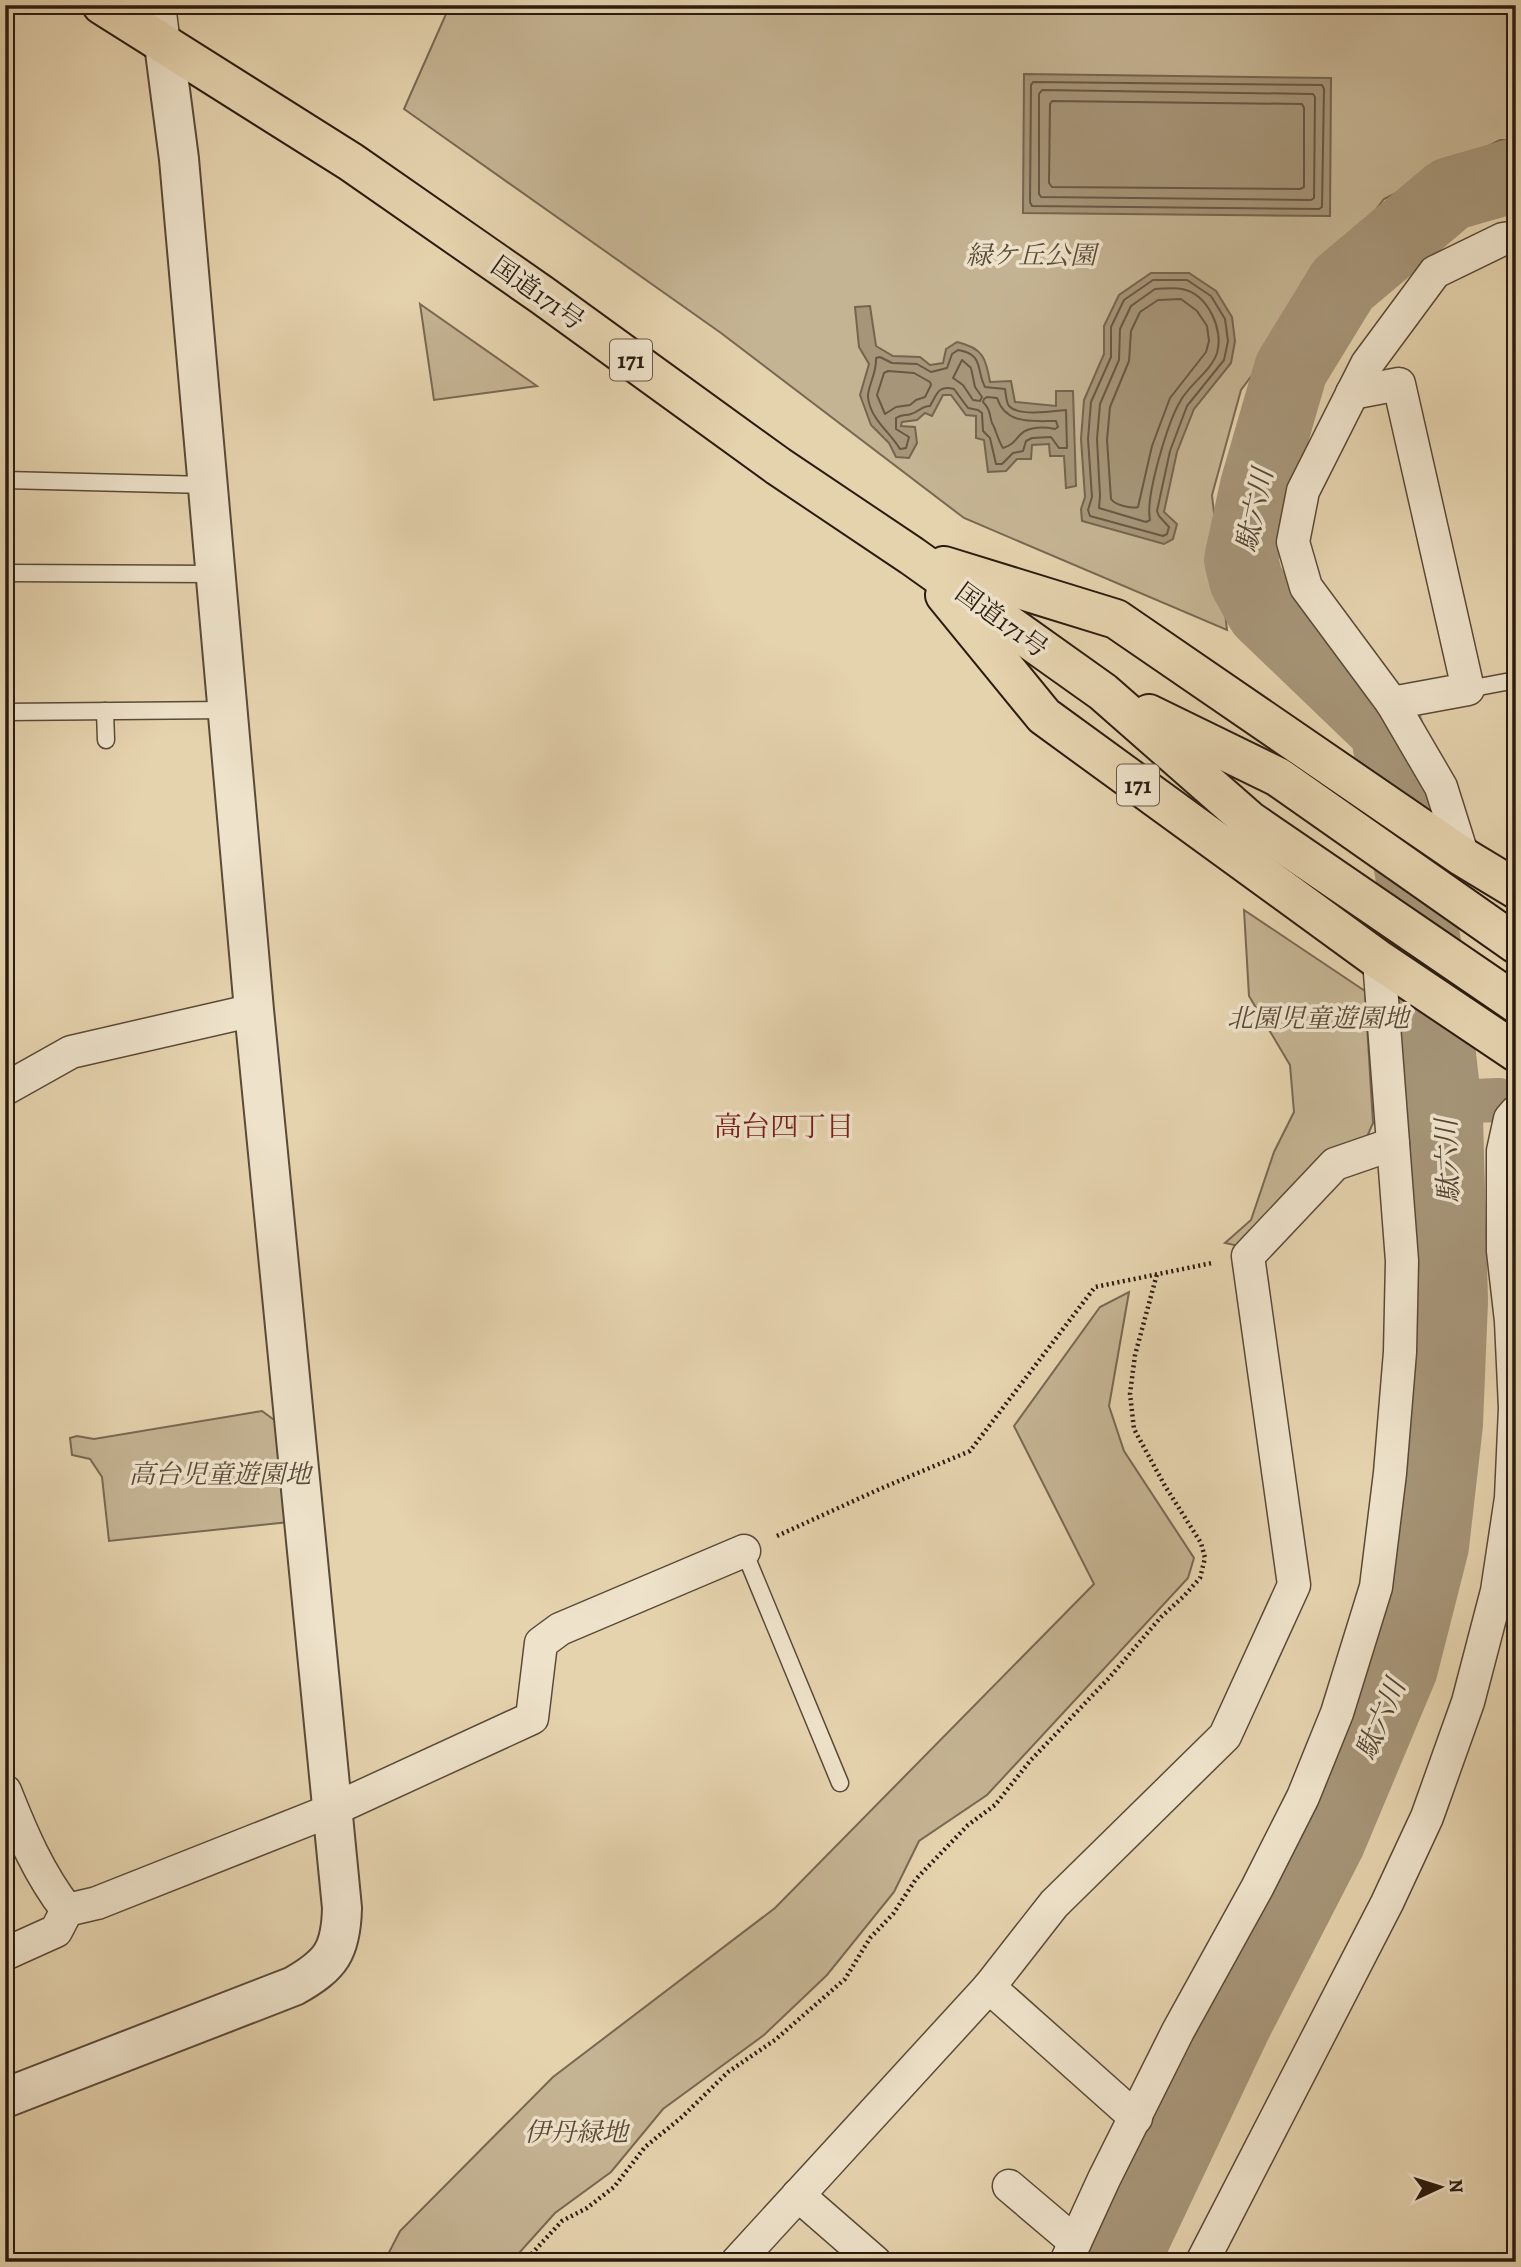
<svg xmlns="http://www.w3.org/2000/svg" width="1521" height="2267" font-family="Alegreya,'Noto Serif JP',serif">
<rect width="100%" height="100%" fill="#e5d3ae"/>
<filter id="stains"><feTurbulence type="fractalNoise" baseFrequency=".00286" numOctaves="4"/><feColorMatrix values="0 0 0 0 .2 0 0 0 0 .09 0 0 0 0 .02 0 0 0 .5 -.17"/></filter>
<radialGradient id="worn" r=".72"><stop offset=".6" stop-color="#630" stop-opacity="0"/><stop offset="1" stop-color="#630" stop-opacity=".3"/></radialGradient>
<g fill="#c5b493" stroke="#786852" stroke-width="2">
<path d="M450,5H1516V140H1500L1384,199L1241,390L1212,495L1227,630L964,518L721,333L404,109Z"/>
<path d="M420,304L537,386L434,400Z"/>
<path d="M1244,910L1365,991L1373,1123L1363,1146L1248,1248L1225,1243L1251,1220L1274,1152L1294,1112L1290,1065L1249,996Z"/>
<path d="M1129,1292L1109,1406L1124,1451L1194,1558L1188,1578L987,1795L919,1841L894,1892L827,1975L764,2035L663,2109L611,2172L555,2213L511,2262H384L400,2231L553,2077L775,1908L1094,1584L1014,1426L1100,1307Z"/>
<path d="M262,1411L281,1425L289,1522L109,1541L102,1477L90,1459L72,1455L70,1438L77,1436L94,1439Z"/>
</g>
<g fill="#a69578" stroke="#75654e" stroke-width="2">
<path d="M1024,74L1331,78L1330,216L1023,213Z"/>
<path d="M1151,273H1189L1216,291L1232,317L1235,341L1231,363L1194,409L1177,452L1164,512L1177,524L1173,539L1164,544L1082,521L1081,509L1085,497L1081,439L1084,400L1104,354V326L1119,295Z"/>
<path d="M870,306L876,346L893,356L920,357L930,365L943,363L946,349L957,342C983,348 986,358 990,382L1011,381L1015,402L1056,406V391H1073L1076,486L1066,488L1064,456H1050L1049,444L1032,445L1031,459H1017L1006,471L988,472L984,440L976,438V416L966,415L951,395H943L932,416L925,413L917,420L902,422L901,426L915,427L917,443L909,458L896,457L889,443L871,425L860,395L869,364L859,347L855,307Z"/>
</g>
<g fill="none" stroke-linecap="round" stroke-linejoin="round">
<g stroke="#685844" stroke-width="2">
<path d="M1033,82L1322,85L1324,89L1322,207L1319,209L1032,206L1030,202L1031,85Z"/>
<path d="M1042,90L1313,94L1315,97L1314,198L1311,200L1041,197L1039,194V94Z"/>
<path d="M1052,101L1302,104L1304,108V187L1300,189L1052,187L1049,183L1050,104Z"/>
<path d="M1153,280H1187L1211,296L1225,319L1228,341L1224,360L1187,406L1170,451L1157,511L1159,516L1169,527L1167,534L1163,536L1090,516L1088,510L1092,497L1088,439L1091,402L1111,357V327L1124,300Z"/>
<path d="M1155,289C1163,289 1174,287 1182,289C1208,294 1224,330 1217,353C1211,371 1190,384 1181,400C1168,421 1145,497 1150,520L1146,522L1099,508L1100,496L1097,439L1100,404L1119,360L1120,329L1131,306Z"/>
<path d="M1181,299L1197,311L1207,326L1209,341L1206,352L1170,398L1152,446L1138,507C1132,509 1115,505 1111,499L1107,440L1110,407L1129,361L1131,331L1140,312L1158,300Z"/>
<path d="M958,350C984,354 976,370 985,387L1005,389C1006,394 1006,402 1009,406C1019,417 1055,411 1066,410L1067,448H1059L1051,437L1032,438L1026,441L1023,451L1013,453L1002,464H996L990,438L983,431L982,413L978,410L968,408L954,389C938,385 937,394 930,406C921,406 919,412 911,414C905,416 902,414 896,418V429L909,437L906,448L900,449C890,432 870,419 868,397C867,388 877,373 876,358L880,357L892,363L917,364L931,372L947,368L952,354Z"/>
<path d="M962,360L971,368L975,387L982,397L980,401L973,400L963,385L953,378Z"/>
<path d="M888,371L914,373L930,382L931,385L925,397L916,400L910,405L896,407L885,414L877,395L884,373Z"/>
<path d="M987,397L997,398C1006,425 1032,421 1056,421L1058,427L1055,429C1045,427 1029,426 1021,434C1013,442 1014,444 1003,448C999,442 997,434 994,427C988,418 993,412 983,402L984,399Z"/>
</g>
<path stroke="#a69578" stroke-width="44" d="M1414,1122L1446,1117L1472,1101L1499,1100"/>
<path stroke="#a69578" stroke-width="74" d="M1122,2262L1235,2023L1329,1840L1401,1668L1432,1546L1446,1424L1451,1301L1446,1117L1431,983L1387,730L1263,611L1246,580L1241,560L1257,486L1291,369L1343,284L1450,194L1516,175"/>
<defs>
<g id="service">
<path d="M5,480L207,485"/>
<path d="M5,573L214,574"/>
<path d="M1468,689L1516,680"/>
<path d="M105,711L106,740"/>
<path d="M5,712L227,710"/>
<path d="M744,1551L840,1783"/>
</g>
<g id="minor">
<path d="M159,5L164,44"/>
<path d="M1352,393L1399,384L1468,689L1392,703"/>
<path d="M1463,857L1441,787L1392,703L1306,587L1293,542L1303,491L1367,364L1435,272L1503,239L1516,237"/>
<path d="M5,1089L71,1052L254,1010"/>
<path d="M5,1791C22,1834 39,1874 67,1910L97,1903L332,1810L532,1718L541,1643L560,1629L744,1551"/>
<path d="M5,1954L56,1931L67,1910"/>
<path d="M989,1987L1136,2118"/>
<path d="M1009,2186L1075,2242"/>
<path d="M798,2195L875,2262"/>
<path d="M737,2262L989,1987L1054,1904L1225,1736L1294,1585L1248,1256L1335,1164L1393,1144"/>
<path d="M1066,2262L1104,2179L1178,2031L1257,1888L1303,1797L1337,1713L1376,1587L1390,1473L1400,1352L1402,1261L1379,960"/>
<path d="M1202,2262L1387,1903L1427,1817L1468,1702L1497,1591L1511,1498L1515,1408L1511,1321L1503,1251V1151L1510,1119L1516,1112"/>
</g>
<path id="tertiary" d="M5,2098L294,1986C331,1965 341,1951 342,1908L254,1010L179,159L164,44"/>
<g id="trunk">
<path d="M102,5L351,162L542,295L778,466L912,556L1103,692L1250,821L1516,1003"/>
<path d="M944,566L1116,619L1463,857L1516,889"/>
<path d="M945,595L1044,716L1379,960L1516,1052"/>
<path d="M1149,714L1278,777L1516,944"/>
</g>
</defs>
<use href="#service" stroke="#5a4a38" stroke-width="19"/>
<use href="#minor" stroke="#5a4a38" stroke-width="35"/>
<use href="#tertiary" stroke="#5a4a38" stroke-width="42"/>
<use href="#trunk" stroke="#2b1c10" stroke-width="42"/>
<g stroke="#2b1c10" stroke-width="4.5" stroke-dasharray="2 3.5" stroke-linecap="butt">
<path d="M777,1536L882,1488L970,1451L1095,1287L1212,1263"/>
<path d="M524,2262L562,2221L587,2208L614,2187L645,2147L682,2117L728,2072L775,2040L845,1979L870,1938L893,1914L916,1879L968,1825L995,1805L1030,1761L1109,1678L1161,1617L1184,1596L1200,1578L1205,1558L1201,1543L1165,1486L1134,1429L1130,1394L1135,1355L1157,1274"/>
</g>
<use href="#service" stroke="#eee2ca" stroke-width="16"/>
<use href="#minor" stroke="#eee2ca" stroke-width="32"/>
<use href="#tertiary" stroke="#eee2ca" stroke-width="38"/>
<use href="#trunk" stroke="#e5d3ae" stroke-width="38"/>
</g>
<g text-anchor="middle" stroke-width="7" stroke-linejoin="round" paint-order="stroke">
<g fill="#eee2ca" stroke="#665748" stroke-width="2">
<rect x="610" y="339.5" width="42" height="41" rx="5"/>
<rect x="1117" y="764.5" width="42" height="41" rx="5"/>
</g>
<g font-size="24" font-weight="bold" fill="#2b1c10">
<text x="631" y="368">171</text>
<text x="1138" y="793">171</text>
</g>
<g font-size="26" font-style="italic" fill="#594a37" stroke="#eee2ca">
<text x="1031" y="264">緑ケ丘公園</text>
<text x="1318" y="1027">北園児童遊園地</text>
<text x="220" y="1483">高台児童遊園地</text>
<text x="576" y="2141">伊丹緑地</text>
</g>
<g font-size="26" fill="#2b1c10" stroke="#eee2ca">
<text transform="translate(538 293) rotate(35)" y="9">国道171号</text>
<text transform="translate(1002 620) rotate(36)" y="9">国道171号</text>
</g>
<g font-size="28" font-style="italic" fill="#564634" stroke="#eee2ca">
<text transform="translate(1254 510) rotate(-78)" y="10">駄六川</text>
<text transform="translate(1447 1161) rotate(-92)" y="10">駄六川</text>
<text transform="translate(1380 1719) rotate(-67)" y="10">駄六川</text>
</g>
<g font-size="28" fill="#7a1f14" stroke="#eee2ca">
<text x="784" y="1136">高台四丁目</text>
</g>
</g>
<rect width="1521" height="2267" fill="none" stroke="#e5d3ae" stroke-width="28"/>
<rect x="7" y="7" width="1507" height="2253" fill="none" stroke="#2b1c10" stroke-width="3.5"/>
<rect x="14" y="14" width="1493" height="2239" fill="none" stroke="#2b1c10" stroke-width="2"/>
<g transform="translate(1440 2187) rotate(86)" stroke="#eee2ca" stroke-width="5" paint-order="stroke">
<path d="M0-5L12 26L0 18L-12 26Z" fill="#2b1c10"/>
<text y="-10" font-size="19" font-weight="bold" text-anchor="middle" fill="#2b1c10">N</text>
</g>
<rect width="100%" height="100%" filter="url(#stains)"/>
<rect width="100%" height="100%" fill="url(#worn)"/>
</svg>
